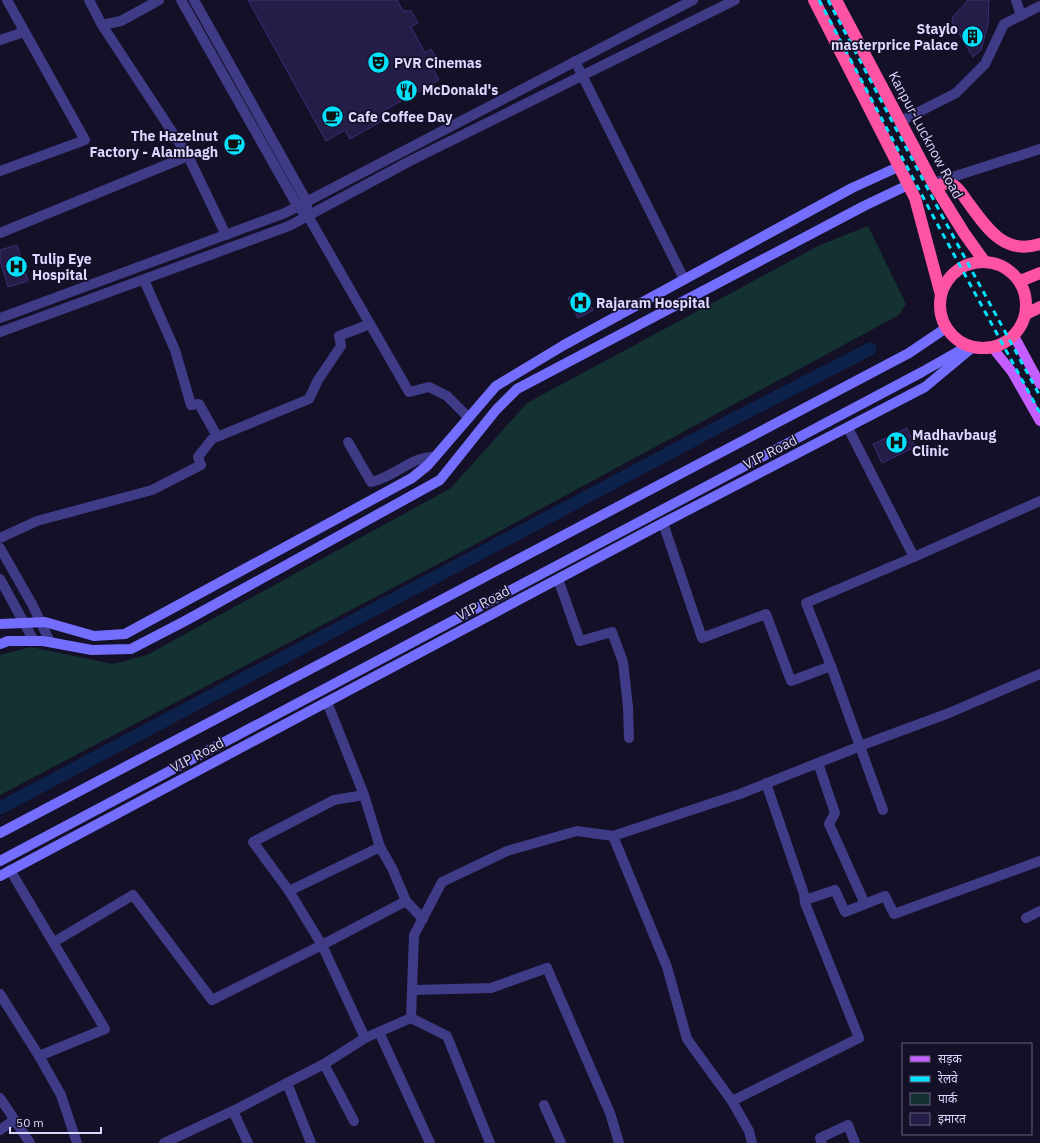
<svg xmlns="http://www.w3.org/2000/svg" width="1040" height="1143" font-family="'IBM Plex Sans','Noto Sans Devanagari',sans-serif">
<rect width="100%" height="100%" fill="#141028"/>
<path fill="#133231" d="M868,226L906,304L899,315L461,552L0,795V655L31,647L113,664L147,655L451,488L527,403L820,245Z"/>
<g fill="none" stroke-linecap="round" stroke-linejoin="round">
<path stroke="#0d224a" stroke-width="13" d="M0,808L722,425L870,349"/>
</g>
<g fill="#261c48" stroke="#3d2e74">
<path d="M248,0H397L403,11H411L418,23L411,27L425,53L431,49L438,61L431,65L439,80L385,110L389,117L350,139L345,130L326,141Z"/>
<path d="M968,0H989L988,24L981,50L973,57L952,22L953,17Z"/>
<path d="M17,245L28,281L8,287L0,260V250Z"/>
<path d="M582,290L593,310L578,318L568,298Z"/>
<path d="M907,428L915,447L882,463L873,444Z"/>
</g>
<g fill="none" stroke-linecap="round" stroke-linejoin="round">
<g stroke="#3f3b86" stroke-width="10">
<path d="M89,0L102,25L188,156L226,235"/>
<path d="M181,0L298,207L308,216L409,392L429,387L447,396L469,418"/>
<path d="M194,0L307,202V208"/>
<path d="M1016,0L1021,16"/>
<path d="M102,25L121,21L159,0"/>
<path d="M0,40L24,32"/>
<path d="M575,61L684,279"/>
<path d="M901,121L956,93L985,64L1004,24L1040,6"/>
<path d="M0,171L85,140L7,0"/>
<path d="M937,182L1040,149"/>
<path d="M0,233L188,156"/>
<path d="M144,280L175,350L191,405L199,404L217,436"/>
<path d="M0,318L285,213L693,0"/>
<path d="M0,332L289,226L410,161L735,0"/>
<path d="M348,442L371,482C395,477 413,455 435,457"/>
<path d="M663,523L702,638L766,614L791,681L831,666L883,810"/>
<path d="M0,538L37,521L152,490L201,465L198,457L212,439L309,399L318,380L341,346L339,336L370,324"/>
<path d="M0,548L32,604L50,642"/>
<path d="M914,557L1040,501"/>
<path d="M0,579L34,641"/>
<path d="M558,579L580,641L612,632L623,662L628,707L629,738"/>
<path d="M831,666L806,603L914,557L848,428"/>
<path d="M327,702L364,795L380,847"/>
<path d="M818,763L835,813L829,824L865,904"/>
<path d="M289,891L253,842L334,800L364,795"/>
<path d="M805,900L835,890L845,912L885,896L894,914L1040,861"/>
<path d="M406,901L392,868L380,847L289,891L322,945L406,901L423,919"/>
<path d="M1026,918L1040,911"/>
<path d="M54,942L133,895L212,1000L322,945L365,1038"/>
<path d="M413,990L491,988L547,968L610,1113L619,1143"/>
<path d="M0,994L39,1056L105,1029L10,870"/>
<path d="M411,1018L447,1036L490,1143"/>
<path d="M379,1032L430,1143"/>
<path d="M39,1056L61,1095L77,1143"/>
<path d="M324,1064L354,1121"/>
<path d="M287,1083L311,1143"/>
<path d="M0,1098L30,1143"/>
<path d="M732,1101L859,1038L805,903L804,894L766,783"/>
<path d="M544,1105L561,1143"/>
<path d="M233,1111L248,1143"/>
<path d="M0,1130L14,1120"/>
<path d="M164,1143L239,1108L287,1083L324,1064L365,1038L411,1018L414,935L442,882L507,851L577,831L613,836"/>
<path d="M752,1143L749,1131L732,1101L687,1039L667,967L613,836L740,794L868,743L949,713L1040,674"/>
<path d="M822,1143L820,1138L848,1125L855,1143"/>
</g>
<g stroke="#746efe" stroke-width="10">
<path d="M0,624L45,622L94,636L125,634L412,478L428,465L496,386L564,345L852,188L898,167"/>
<path d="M0,644L8,641H43L92,650L131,649L185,621L440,480L496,410L517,389L864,206L908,185"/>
<path d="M0,833L909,353L946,328"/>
<path d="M0,861L922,372L966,347"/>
<path d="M0,876L663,523L925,387L973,347"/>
</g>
<g stroke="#c55efe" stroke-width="10">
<path d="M1014,336L1040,384"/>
<path d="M992,347L1012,372L1040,421"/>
</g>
<g stroke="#fe53a2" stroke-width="12">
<path d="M814,0L915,198L941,295"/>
<path d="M836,0L933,183L964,233L984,261"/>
<path d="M935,186C941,184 948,182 953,185C960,189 963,196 967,201C986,227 1004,256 1040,244"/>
<circle cx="983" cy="305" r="43"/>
<path d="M1020,281L1040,273"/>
<path d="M1026,314L1040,307"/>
</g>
<g stroke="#04e0fd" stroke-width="3" stroke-dasharray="6 5" stroke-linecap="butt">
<path d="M819,0L933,216L1040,413"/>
<path d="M828,0L940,212L1040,396"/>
</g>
</g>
<defs>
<symbol id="building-disc" viewBox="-11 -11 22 22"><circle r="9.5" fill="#04e0fd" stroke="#141028"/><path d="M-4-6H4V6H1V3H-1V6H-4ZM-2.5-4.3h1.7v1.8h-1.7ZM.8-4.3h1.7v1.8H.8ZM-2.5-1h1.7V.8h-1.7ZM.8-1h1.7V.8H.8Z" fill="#111"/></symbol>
<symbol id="theatre-disc" viewBox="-11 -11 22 22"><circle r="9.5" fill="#04e0fd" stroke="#141028"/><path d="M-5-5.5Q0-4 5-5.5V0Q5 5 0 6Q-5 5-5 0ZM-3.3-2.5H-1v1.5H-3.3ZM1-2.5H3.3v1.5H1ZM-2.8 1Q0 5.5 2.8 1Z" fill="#111"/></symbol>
<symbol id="restaurant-disc" viewBox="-11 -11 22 22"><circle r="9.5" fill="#04e0fd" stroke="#141028"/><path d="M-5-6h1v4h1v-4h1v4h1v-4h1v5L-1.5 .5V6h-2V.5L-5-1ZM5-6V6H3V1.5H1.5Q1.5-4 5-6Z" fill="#111"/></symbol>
<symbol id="cafe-disc" viewBox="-11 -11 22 22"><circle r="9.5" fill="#04e0fd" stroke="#141028"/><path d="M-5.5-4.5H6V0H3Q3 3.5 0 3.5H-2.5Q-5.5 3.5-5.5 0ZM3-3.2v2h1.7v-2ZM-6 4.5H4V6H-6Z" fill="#111"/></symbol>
<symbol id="hospital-disc" viewBox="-11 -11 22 22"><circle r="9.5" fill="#04e0fd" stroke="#141028"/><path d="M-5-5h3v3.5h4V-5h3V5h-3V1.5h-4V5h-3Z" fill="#111"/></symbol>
</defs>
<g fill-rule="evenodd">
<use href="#building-disc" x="960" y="24" width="25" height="25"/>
<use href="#theatre-disc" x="366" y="50" width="25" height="25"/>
<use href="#restaurant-disc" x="394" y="78" width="25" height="25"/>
<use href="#cafe-disc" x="320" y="104" width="25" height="25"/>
<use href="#cafe-disc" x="222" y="132" width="25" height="25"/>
<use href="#hospital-disc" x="4" y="254" width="25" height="25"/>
<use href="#hospital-disc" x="568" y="290" width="25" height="25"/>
<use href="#hospital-disc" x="884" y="430" width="25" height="25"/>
</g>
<g text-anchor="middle" stroke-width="3.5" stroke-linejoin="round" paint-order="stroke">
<g font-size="14" font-weight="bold" fill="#dcd7ff" stroke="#141028" text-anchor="start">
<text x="958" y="34" text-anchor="end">Staylo<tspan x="958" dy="16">masterprice Palace</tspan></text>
<text x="394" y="68">PVR Cinemas</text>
<text x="422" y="95">McDonald's</text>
<text x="348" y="122">Cafe Coffee Day</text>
<text x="218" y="141" text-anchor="end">The Hazelnut<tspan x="218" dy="16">Factory - Alambagh</tspan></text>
<text x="32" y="264">Tulip Eye<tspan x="32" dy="16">Hospital</tspan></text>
<text x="596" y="308">Rajaram Hospital</text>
<text x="912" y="440">Madhavbaug<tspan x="912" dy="16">Clinic</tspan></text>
</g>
<g font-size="14" fill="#dcd7ff" stroke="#141028">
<text transform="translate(926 135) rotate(62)" y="5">Kanpur-Lucknow Road</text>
<text transform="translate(770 452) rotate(-27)" y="5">VIP Road</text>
<text transform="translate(483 603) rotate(-28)" y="5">VIP Road</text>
<text transform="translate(197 755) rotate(-28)" y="5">VIP Road</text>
</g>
</g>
<rect x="902" y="1043" width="130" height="92" fill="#141028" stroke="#64607e"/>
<rect x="910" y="1056" width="20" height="6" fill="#c55efe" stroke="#64607e"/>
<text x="938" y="1063" font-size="12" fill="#dcd7ff">सड़क</text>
<rect x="910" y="1076" width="20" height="6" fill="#04e0fd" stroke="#64607e"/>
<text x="938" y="1083" font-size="12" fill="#dcd7ff">रेलवे</text>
<rect x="910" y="1093" width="20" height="12" fill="#133231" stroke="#64607e"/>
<text x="938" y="1103" font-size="12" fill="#dcd7ff">पार्क</text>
<rect x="910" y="1113" width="20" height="12" fill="#261c48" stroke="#64607e"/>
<text x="938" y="1123" font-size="12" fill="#dcd7ff">इमारत</text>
<path d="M10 1127v6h91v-6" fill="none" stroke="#dcd7ff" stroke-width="2"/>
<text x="16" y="1127" font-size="12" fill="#dcd7ff" stroke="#141028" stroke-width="3" paint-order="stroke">50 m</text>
</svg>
